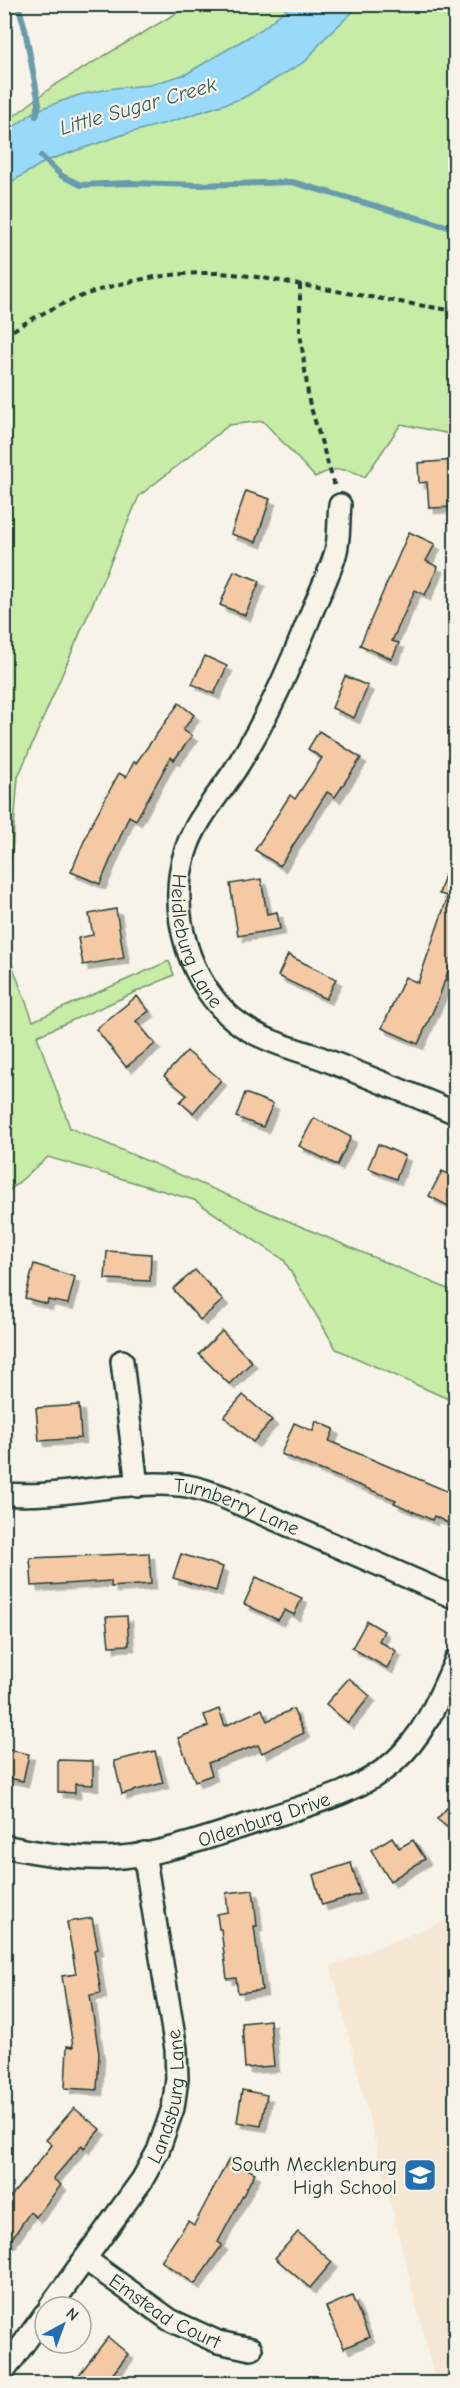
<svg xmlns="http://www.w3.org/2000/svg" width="460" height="2388" font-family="'Comic Neue',sans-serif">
<defs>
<filter id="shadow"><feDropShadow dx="5.5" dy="5.5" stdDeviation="0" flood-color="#0004"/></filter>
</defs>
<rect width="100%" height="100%" fill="#f7f3e8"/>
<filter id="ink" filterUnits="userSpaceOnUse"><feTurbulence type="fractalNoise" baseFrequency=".0167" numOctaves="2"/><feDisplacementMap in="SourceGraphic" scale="12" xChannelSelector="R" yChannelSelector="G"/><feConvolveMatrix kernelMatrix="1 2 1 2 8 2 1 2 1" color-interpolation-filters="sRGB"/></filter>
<g filter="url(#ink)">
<path fill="#f6e6d4" d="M455,1917L456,2383L436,2384L331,1966Z"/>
<g fill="#c6eca6" stroke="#72946d" stroke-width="1.5">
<path d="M190,5H455V435L401,424L365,477C347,467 333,467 315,477L263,421L229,425L139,496L18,777L5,937V123L53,86Z"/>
<path d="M5,946L33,1021L169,961L174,975L37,1036L70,1128L455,1292V1402L336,1349L284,1260L194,1200L48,1157L5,1194Z"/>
</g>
<path fill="#99d9fa" stroke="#689bab" stroke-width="1.5" d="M291,5H360L323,40L306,61L243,98L173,121L125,134L46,161L5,186V133L37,110L79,95L114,88L150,85L186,74L262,29Z"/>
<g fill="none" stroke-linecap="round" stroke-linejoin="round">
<g stroke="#689bab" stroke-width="6">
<path d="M18,4L25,29L39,104L36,116"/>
<path d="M41,156L62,176L81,185L129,183L201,185L292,182L456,229"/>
</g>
</g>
<g fill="#f5c9a4" stroke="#1f3d34" stroke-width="1.5" filter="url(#shadow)">
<path d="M456,460V507L429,508L427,482L419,483L418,463Z"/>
<path d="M246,491L270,499L256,542L231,534Z"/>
<path d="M409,532L435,544L426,561L438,567L425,595L415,590L392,641L399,643L392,659L360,645Z"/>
<path d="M234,571L260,581L245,615L220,605Z"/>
<path d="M205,656L227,666L214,694L192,684Z"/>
<path d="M345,676L368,686L354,718L332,708Z"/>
<path d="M179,703L194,715L183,730L192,736L174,760L171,757L136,820L129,816L100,884L71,872L90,827L119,773L126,777L134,762L136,763Z"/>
<path d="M319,731L361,758L335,797L327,792L280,866L255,850L290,795L295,799L322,758L308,749Z"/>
<path d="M452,852L456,853V948L438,1000L418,1044L382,1028L405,977L418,983L448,896L439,894Z"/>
<path d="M261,879L267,914L277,912L280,929L238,936L230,884Z"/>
<path d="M116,909L124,958L83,965L78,938L93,935L89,914Z"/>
<path d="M288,955L336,979L326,999L278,976Z"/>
<path d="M137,996L149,1011L136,1021L155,1044L126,1067L96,1029Z"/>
<path d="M187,1051L221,1080L193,1113L180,1102L187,1095L164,1076Z"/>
<path d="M245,1093L273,1104L263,1127L236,1117Z"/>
<path d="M314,1118L351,1137L337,1165L299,1146Z"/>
<path d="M378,1144L405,1156L396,1179L368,1168Z"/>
<path d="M442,1171L456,1178V1210L429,1196Z"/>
<path d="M107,1251L151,1254L150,1281L105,1279Z"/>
<path d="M34,1264L75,1277L68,1304L48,1300L47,1304L25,1298Z"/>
<path d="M195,1270L223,1300L200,1320L173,1289Z"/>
<path d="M222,1331L252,1362L229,1384L199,1354Z"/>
<path d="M243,1395L272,1420L253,1442L224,1417Z"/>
<path d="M79,1405L81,1438L39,1441L36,1408Z"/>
<path d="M316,1421L334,1429L329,1441L456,1495V1527L434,1516L432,1520L394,1503L396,1500L281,1454L294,1423L313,1431Z"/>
<path d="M149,1553L151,1584L111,1587V1581L32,1586L30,1558Z"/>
<path d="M181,1554L223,1567L216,1591L173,1578Z"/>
<path d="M256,1577L302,1598L294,1615L285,1610L278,1620L244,1604Z"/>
<path d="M127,1616L129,1645L109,1646L106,1617Z"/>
<path d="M367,1621L384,1631L379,1641L396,1651L387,1668L352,1648Z"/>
<path d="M349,1678L370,1696L348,1723L326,1704Z"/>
<path d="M219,1709L225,1726L262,1709L267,1721L293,1709L304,1733L262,1753L258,1745L208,1763L212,1775L195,1781L178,1738L208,1726L204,1715Z"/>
<path d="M4,1749L29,1754L23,1781L4,1777Z"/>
<path d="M155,1751L163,1783L122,1794L114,1761Z"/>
<path d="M58,1760L93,1761V1785L75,1784V1793L58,1792Z"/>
<path d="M456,1798V1834L437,1819Z"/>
<path d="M392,1837L399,1848L413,1840L425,1859L390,1881L371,1850Z"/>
<path d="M351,1863L360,1894L322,1905L313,1875Z"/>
<path d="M253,1890L257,1926H254L262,1990L238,1993L236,1978L227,1979L221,1929H219L217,1914L228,1912L226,1893Z"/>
<path d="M92,1918L98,1949L94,1950L101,1993L90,1995L99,2054L97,2090L65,2088L67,2046L73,2047L62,1976L76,1974L67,1922Z"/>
<path d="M270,2020L274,2066L245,2068L242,2023Z"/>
<path d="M242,2090L267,2095L261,2126L237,2122Z"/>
<path d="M74,2108L100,2129L84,2148L82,2145L53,2179L61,2185L36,2217L30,2212L4,2250V2205L52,2145L46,2140Z"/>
<path d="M229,2159L255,2173L218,2242L222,2245L195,2284L161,2261L188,2221L194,2225Z"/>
<path d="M298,2232L332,2262L310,2288L275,2258Z"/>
<path d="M352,2296L369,2337L344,2348L326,2307Z"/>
<path d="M108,2337L128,2354L105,2384H72Z"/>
</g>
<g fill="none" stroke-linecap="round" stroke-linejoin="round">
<defs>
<g id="minor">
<path id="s1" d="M340,505C338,521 340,539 335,555C329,575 319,594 311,614C290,666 268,717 238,765C221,793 196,818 186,850C166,909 189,989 241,1025C264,1041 295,1049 321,1058C366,1076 411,1094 456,1113"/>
<path d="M122,1361L137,1486"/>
<path id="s2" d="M4,1494C64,1499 123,1479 179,1485C195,1486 209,1492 224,1497L456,1598"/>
<path id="s3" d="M4,1846C42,1854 84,1861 122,1857C168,1853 215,1835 259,1821C305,1805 358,1794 395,1761C426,1733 439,1697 456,1660"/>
<path id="s4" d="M85,2259L170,2320L218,2342L251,2349"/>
<path id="s5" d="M50,2307L142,2180L158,2151L173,2108L177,2079L176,2049L144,1853"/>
<path d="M4,2371L45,2314"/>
</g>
</defs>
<use href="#minor" stroke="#1f3d34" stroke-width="26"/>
<g stroke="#1f3d34" stroke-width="4" stroke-dasharray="6 4.5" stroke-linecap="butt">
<path d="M300,284V332L309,401L335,487"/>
<path d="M4,336C65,296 129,275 202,273C236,272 269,279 302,285C353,294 404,303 456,311"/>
</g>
<use href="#minor" stroke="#f7f3e8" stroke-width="21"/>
</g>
</g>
<defs>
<symbol id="school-square" viewBox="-11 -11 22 22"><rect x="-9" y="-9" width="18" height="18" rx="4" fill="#1f6fb2" stroke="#f7f3e8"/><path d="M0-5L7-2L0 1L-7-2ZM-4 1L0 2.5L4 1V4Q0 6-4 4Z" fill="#fff"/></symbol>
</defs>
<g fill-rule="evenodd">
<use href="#school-square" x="401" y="2156" width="38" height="38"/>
</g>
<g text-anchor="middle" stroke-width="4.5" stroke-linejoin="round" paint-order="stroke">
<g font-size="20" fill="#1f3d34" stroke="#f7f3e8">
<text dy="7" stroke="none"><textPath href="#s1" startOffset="477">Heidleburg Lane</textPath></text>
<text dy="7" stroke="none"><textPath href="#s2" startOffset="237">Turnberry Lane</textPath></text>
<text dy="7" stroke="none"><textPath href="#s3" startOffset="266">Oldenburg Drive</textPath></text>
<text dy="7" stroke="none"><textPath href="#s5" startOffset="246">Landsburg Lane</textPath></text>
<text dy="7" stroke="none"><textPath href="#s4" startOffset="96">Emstead Court</textPath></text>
</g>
<g font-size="20" fill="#1f3d34" stroke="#f7f3e8" text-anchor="end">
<text x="397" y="2171">South Mecklenburg<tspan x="397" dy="23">High School</tspan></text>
</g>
<g font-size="21" font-style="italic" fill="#375c5c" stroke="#f7f3e8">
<text transform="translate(138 106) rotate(-16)" y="7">Little Sugar Creek</text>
</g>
</g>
<rect width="460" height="2388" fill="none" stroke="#f7f3e8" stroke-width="24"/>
<rect x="12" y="12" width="436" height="2364" fill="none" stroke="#1f3d34" stroke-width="2" filter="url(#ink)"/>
<g transform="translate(63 2325) rotate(41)"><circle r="28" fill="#f7f3e8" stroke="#a1aaa0" stroke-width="1.5"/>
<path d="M0-4.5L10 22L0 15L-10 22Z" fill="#1f6fb2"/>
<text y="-9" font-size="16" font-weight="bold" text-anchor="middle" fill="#1f3d34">N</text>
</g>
</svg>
